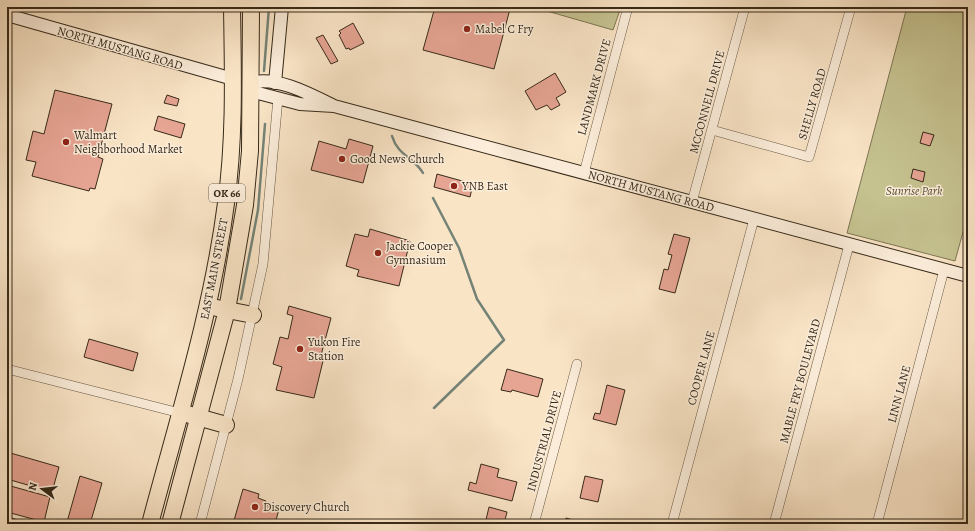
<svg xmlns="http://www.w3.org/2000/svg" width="975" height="531" font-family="Alegreya,serif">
<rect width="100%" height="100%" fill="#f9e4c6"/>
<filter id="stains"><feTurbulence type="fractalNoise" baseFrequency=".005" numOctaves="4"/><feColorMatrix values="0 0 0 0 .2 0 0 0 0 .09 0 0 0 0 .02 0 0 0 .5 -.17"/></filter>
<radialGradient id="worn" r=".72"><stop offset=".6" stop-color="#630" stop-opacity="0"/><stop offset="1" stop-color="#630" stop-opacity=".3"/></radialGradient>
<g fill="#c5c290" stroke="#7e7654">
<path d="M533,7H621L613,30Z"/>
<path d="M907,7H968V214L955,261L847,233Z"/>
</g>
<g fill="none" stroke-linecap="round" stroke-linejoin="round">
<g stroke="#758377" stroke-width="2.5">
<path d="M264,71L269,7"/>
<path d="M392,136C398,156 414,157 423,173"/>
<path d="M433,198L459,248L477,299L504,340L434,408"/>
<path d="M241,299L258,210L265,124"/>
</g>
</g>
<g fill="#e6a493" stroke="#372a19">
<path d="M435,7H504L510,9L494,69L423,50Z"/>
<path d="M353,23L364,43L350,50L349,48L346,49L339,35L341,33L339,31Z"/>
<path d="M323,35L338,61L331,64L316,38Z"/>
<path d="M555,73L566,92L556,98L560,105L551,110L547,105L536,110L525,91Z"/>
<path d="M55,90L112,104L98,157L103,159L95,189L90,188L89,191L32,176L36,162L26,160L33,131L44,134Z"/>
<path d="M167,95L179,99L177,106L164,103Z"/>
<path d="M158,116L185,124L181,138L154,130Z"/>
<path d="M923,132L934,135L930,146L920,143Z"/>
<path d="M349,139L373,146L363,183L311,170L319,141L346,149Z"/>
<path d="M913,169L925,172L923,182L911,178Z"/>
<path d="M437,174L473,184L470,197L434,187Z"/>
<path d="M370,229L410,241L399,286L357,276L359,270L346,266L355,234L368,237Z"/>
<path d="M674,234L690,238L675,293L659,289L664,269L668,270L672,255L668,254Z"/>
<path d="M289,306L331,318L320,359L323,361L314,398L276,390L282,367L273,364L280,337L288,339L293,316L287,314Z"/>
<path d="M89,339L138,353L133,371L84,357Z"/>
<path d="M507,369L543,379L538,397L512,390L511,392L501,390Z"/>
<path d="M607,385L625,390L616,425L593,419L595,413L600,414Z"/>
<path d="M7,452L59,467L52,492L7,479Z"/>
<path d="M481,464L499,469L497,477L517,482L512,501L468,490L470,482L476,484Z"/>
<path d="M80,476L102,483L90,524H73L67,522Z"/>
<path d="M585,476L603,480L598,502L580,498Z"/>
<path d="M7,485L50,497L44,522L7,512Z"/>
<path d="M243,489L259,494L258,498L266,501L265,505L279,509L275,524H233Z"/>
<path d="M489,507L507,512L504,524H485Z"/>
<path d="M7,517L34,524H7Z"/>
<path d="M566,518L589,524H564Z"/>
</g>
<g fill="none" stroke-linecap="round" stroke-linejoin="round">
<defs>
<g id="street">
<path d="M712,130L809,157L851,7"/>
<path d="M584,173L628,7"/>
<path d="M692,202L745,7"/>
<path d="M7,369L180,413"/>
<path d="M200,524L238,379L263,264L278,98"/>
<path d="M534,524L577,364"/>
<path d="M672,524L754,219"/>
<path d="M774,524L849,245"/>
<path d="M877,524L944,270"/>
</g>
<g id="secondary">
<path d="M7,15L233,79"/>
<path d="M275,83L282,7"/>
<path d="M334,106L300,104L258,93L251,83C275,75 312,95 334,106L968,276"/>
</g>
<g id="highway">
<path d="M217,308L253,315"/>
<path d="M187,414L226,425"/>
<path d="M150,524C178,418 212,312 226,203C235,138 233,72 232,7"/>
<path d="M170,524L227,310L245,205L250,151L251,7"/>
</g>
</defs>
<use href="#street" stroke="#685844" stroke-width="10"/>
<use href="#secondary" stroke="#372a19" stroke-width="14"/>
<use href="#highway" stroke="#372a19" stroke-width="18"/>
<use href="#street" stroke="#fbedda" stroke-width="9"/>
<use href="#secondary" stroke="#fbedda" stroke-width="12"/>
<use href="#highway" stroke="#f9e4c6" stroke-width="16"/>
</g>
<g fill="#8f2418" stroke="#fbedda" stroke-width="1.5">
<circle cx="467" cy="29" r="4"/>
<circle cx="66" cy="142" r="4"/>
<circle cx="342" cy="159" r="4"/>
<circle cx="454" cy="186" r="4"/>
<circle cx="378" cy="253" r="4"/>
<circle cx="300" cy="349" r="4"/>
<circle cx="255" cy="507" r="4"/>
</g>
<g text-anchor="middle" stroke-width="3" stroke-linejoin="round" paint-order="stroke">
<rect fill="#fbedda" stroke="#726453" stroke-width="1" x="209" y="184" width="36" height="18" rx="3"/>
<g font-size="11" font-weight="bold" fill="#372a19">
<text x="227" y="197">OK 66</text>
</g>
<g font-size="12" fill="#372a19" stroke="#fbedda" text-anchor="start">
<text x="475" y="33">Mabel C Fry</text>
<text x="74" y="139">Walmart<tspan x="74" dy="14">Neighborhood Market</tspan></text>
<text x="350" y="163">Good News Church</text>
<text x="462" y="190">YNB East</text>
<text x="386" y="250">Jackie Cooper<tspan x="386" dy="14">Gymnasium</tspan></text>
<text x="308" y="346">Yukon Fire<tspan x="308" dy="14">Station</tspan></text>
<text x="263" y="511">Discovery Church</text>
</g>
<g font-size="12" fill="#372a19" stroke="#fbedda">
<text transform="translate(120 48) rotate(16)" y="4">NORTH MUSTANG ROAD</text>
<text transform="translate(594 87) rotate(-75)" y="4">LANDMARK DRIVE</text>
<text transform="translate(707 102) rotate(-75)" y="4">MCCONNELL DRIVE</text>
<text transform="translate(812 104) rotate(-74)" y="4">SHELLY ROAD</text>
<text transform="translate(651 191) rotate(15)" y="4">NORTH MUSTANG ROAD</text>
<text transform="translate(214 269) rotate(-79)" y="4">EAST MAIN STREET</text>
<text transform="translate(701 368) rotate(-75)" y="4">COOPER LANE</text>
<text transform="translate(800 381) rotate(-75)" y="4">MABLE FRY BOULEVARD</text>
<text transform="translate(899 394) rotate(-75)" y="4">LINN LANE</text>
<text transform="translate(544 441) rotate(-75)" y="4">INDUSTRIAL DRIVE</text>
</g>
<g font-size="12" font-style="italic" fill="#5a5037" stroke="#fbedda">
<text x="914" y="195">Sunrise Park</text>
</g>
</g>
<rect width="975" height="531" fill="none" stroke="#f9e4c6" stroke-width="24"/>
<rect x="8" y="8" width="959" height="515" fill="none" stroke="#372a19" stroke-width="2"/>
<rect x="12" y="12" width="951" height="507" fill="none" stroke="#372a19"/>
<g transform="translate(42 489) rotate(285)" stroke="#fbedda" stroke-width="3" paint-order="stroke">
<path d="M0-3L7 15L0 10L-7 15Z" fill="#372a19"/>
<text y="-6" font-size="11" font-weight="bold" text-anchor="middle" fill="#372a19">N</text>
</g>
<rect width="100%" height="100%" filter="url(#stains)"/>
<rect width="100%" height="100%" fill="url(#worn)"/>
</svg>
